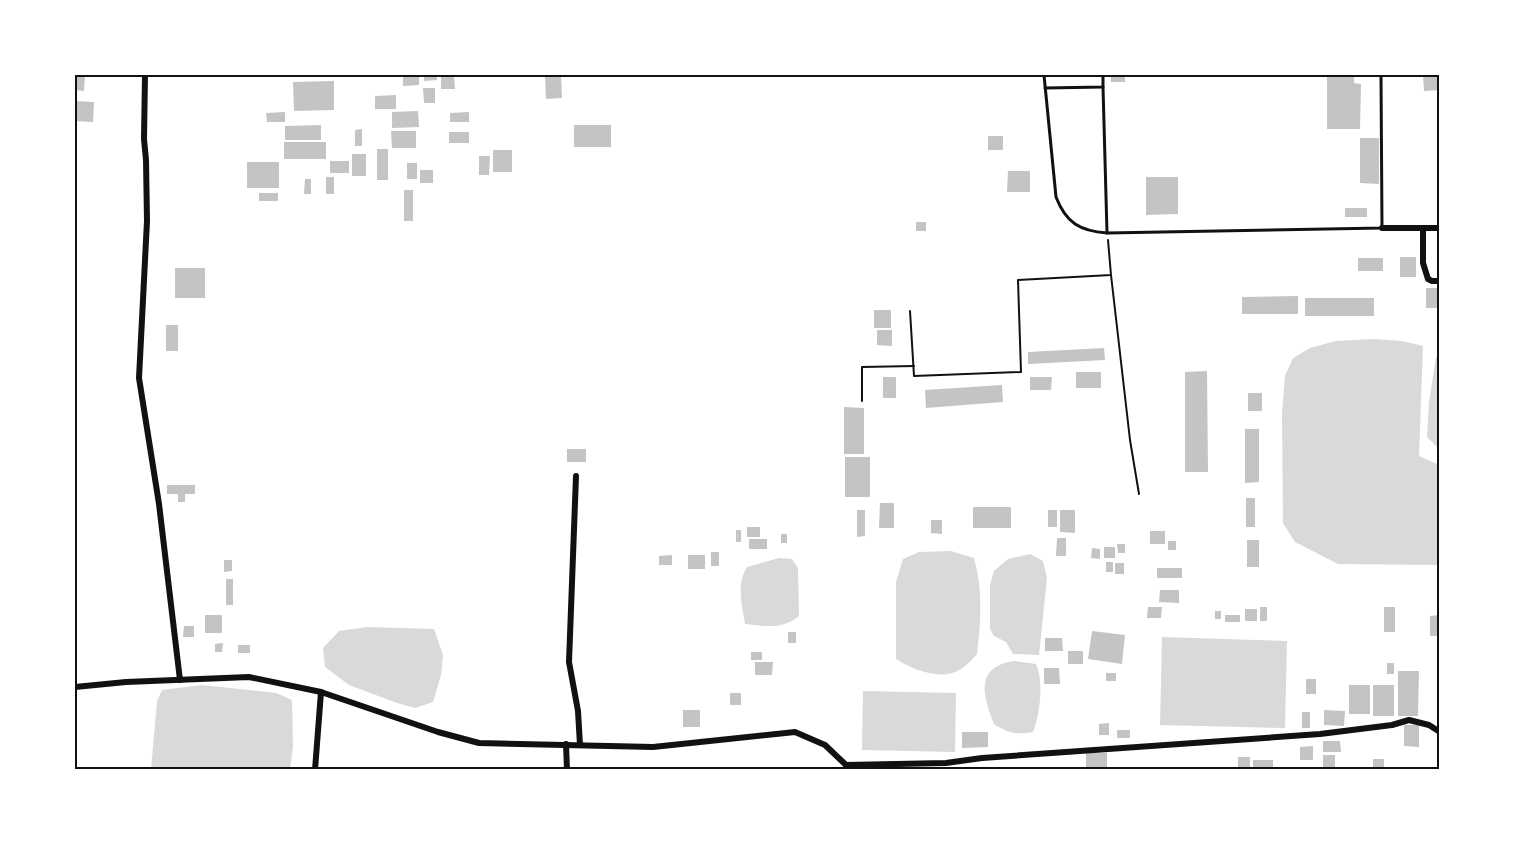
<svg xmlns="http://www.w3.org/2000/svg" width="1515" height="845" font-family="Raleway,sans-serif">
<rect width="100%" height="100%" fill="#fff"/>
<g fill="#d9d9d9">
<path d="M1374,339L1402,341L1423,346L1419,456L1440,465V565L1338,564L1295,542L1283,523L1282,414L1285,376L1293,358L1310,348L1336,341Z"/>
<path d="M1440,355V450L1427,437L1429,402L1436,357Z"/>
<path d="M951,551L974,558C983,590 981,621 977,654C972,659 966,667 959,670C942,681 911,669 896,659V582L903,559L919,552Z"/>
<path d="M1030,554L1043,561L1047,578L1039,655L1013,654L1006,642L994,636L990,629V585L994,571L1008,559Z"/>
<path d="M779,558L792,559L798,568L799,616C782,630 765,626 745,624C742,605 736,584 747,567Z"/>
<path d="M368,627L434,629L443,655L441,675L433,702L415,708L397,703L349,685L325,667L323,648L339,631Z"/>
<path d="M1162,637L1287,641L1285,728L1160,725Z"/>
<path d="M1014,661L1036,664C1044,682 1040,714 1033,732C1017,735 1007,733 994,724C983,696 974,667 1014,661Z"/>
<path d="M202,685L276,693L292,700L293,746L290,770H151L157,701L162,690Z"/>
<path d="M863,691L956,693L955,752L862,750Z"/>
</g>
<g fill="#c4c4c4">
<path d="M75,75H85L84,91L75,90Z"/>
<path d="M403,75H419V85L403,86Z"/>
<path d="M424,75H437V80L424,81Z"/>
<path d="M441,75H454L455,89H441Z"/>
<path d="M545,75H561L562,98L546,99Z"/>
<rect x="1111" y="75" width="14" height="7"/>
<path d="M1327,75H1354V83L1361,84L1360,129H1327Z"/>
<path d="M1423,75H1440V90L1424,91Z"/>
<path d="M334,81V110L294,111L293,82Z"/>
<path d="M423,88H435V103H424Z"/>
<path d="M396,95V109H375V96Z"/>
<path d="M75,101L94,102L93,122L75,121Z"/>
<path d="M418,111L419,127L392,128V112Z"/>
<path d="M285,112V122H267L266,113Z"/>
<path d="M469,112V122H450V113Z"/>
<path d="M321,125V140H285V126Z"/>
<rect x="574" y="125" width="37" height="22"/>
<path d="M362,129V146H355V130Z"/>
<path d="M391,131H416V148H392Z"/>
<rect x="449" y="132" width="20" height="11"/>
<rect x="988" y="136" width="15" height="14"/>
<path d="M1360,138H1379V184L1360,183Z"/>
<rect x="284" y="142" width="42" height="17"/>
<rect x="377" y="149" width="11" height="31"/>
<rect x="493" y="150" width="19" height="22"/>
<rect x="352" y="154" width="14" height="22"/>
<path d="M479,156H490L489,175H479Z"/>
<rect x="330" y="161" width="19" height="12"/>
<rect x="247" y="162" width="32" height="26"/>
<rect x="407" y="163" width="10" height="16"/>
<rect x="420" y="170" width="13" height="13"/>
<path d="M1008,171H1030V192H1007Z"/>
<rect x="326" y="177" width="8" height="17"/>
<path d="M1146,177H1178V214L1146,215Z"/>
<path d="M305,179H311V194H304Z"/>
<rect x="404" y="190" width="9" height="31"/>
<rect x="259" y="193" width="19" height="8"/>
<rect x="1345" y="208" width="22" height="9"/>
<rect x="916" y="222" width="10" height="9"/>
<rect x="1400" y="257" width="16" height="20"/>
<rect x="1358" y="258" width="25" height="13"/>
<rect x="175" y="268" width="30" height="30"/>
<rect x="1426" y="288" width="14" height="20"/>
<path d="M1298,296V314H1242V297Z"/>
<rect x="1305" y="298" width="69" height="18"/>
<rect x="874" y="310" width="17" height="18"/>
<rect x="166" y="325" width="12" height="26"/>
<path d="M877,330H892V346L877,345Z"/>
<path d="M1104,348L1105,360L1028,364V352Z"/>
<path d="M1207,371L1208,472H1185V372Z"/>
<rect x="1076" y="372" width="25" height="16"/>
<rect x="883" y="377" width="13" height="21"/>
<path d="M1030,377H1052L1051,390H1030Z"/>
<path d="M1002,385L1003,402L926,408L925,390Z"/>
<rect x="1248" y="393" width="14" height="18"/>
<path d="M844,407L864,408V454H844Z"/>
<path d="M1245,429H1259V482L1245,483Z"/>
<rect x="567" y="449" width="19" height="13"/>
<rect x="845" y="457" width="25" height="40"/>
<path d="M167,485H195V494H185V502H178V494H167Z"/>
<rect x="1246" y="498" width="9" height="29"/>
<path d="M880,503H894V528H879Z"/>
<rect x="973" y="507" width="38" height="21"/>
<path d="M857,510H865V536L857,537Z"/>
<rect x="1048" y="510" width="9" height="17"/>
<path d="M1060,510H1075V533L1060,532Z"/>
<path d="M931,520H942V534L931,533Z"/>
<rect x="747" y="527" width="13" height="10"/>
<rect x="736" y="530" width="5" height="12"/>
<rect x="1150" y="531" width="15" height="13"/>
<rect x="781" y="534" width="6" height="9"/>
<path d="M1057,538H1066V556H1056Z"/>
<rect x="749" y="539" width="18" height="10"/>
<rect x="1247" y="540" width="12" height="27"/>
<rect x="1168" y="541" width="8" height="9"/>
<path d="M1117,544H1125V553H1118Z"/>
<rect x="1104" y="547" width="11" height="11"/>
<path d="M1092,548L1100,549V559L1091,558Z"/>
<rect x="711" y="552" width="8" height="14"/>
<path d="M672,555V565H659V556Z"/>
<rect x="688" y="555" width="17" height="14"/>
<path d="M224,560H232V571L224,572Z"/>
<rect x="1106" y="562" width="7" height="10"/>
<rect x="1115" y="563" width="9" height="11"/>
<rect x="1157" y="568" width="25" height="10"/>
<rect x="226" y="579" width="7" height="26"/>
<path d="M1160,590H1179V603L1159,602Z"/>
<path d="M1148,607H1162L1161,618H1147Z"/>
<rect x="1260" y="607" width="7" height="14"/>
<rect x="1384" y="607" width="11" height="25"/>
<rect x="1245" y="609" width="12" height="12"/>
<rect x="1215" y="611" width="6" height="8"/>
<rect x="205" y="615" width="17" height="18"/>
<rect x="1225" y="615" width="15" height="7"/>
<path d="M1440,615V636H1430V616Z"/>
<path d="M184,626H194V637H183Z"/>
<path d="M1092,631L1125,635L1122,664L1088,659Z"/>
<rect x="788" y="632" width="8" height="11"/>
<path d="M1045,638H1062L1063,651H1045Z"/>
<path d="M223,643L222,652H215V644Z"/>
<rect x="238" y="645" width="12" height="8"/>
<rect x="1068" y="651" width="15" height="13"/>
<rect x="751" y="652" width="11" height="8"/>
<path d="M755,662H773L772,675H755Z"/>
<rect x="1387" y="663" width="7" height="11"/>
<path d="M1044,668H1059L1060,684H1044Z"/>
<path d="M1398,671H1419L1418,716H1398Z"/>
<rect x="1106" y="673" width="10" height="8"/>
<rect x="1306" y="679" width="10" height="15"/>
<rect x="1349" y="685" width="21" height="29"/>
<rect x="1373" y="685" width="21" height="31"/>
<rect x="730" y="693" width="11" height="12"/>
<rect x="683" y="710" width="17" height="17"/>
<path d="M1324,710L1345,711L1344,726L1324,725Z"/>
<rect x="1302" y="712" width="8" height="16"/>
<path d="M1109,723V735H1099V724Z"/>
<path d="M1404,725H1419V747L1404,746Z"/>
<rect x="1117" y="730" width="13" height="8"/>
<path d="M962,732H988V747L962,748Z"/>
<path d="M1323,741H1340L1341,752H1323Z"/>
<path d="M1313,746V760H1300V747Z"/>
<rect x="1086" y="753" width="21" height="17"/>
<rect x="1323" y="755" width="12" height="12"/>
<rect x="1238" y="757" width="12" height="13"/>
<rect x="1373" y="759" width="11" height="8"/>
<rect x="1253" y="760" width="20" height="10"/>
</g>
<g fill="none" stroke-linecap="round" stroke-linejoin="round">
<g stroke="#111" stroke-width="2">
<path d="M1111,275L1130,440L1139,494"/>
<path d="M910,311L914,376L1021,372L1018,280L1111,275L1108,240"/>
<path d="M862,401V367L914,366"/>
</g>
<g stroke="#111" stroke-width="3">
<path d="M1044,75L1056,197C1066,223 1080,231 1107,233L1382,228L1381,75"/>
<path d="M1103,87L1107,233"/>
<path d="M1045,88L1103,87V75"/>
</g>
<g stroke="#111" stroke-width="6">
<path d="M145,75L144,139L146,160L147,221L139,378L159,504L180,680"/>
<path d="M1382,228H1440"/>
<path d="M1423,228V263L1428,279L1432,281H1440"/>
<path d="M576,476L569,662L578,711L580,745"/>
<path d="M75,687L126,682L249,677L321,692L438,732L479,743L653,747L795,732L825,745L846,765L848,770"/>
<path d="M566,744L567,770"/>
<path d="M846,765L946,763L982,758L1320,734L1392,725L1409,720L1429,725L1440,732"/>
<path d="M315,770L321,692"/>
</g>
</g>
<rect width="1515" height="845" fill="none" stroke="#ffffff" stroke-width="153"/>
<rect x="76" y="76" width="1362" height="692" fill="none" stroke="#111" stroke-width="2"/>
</svg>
